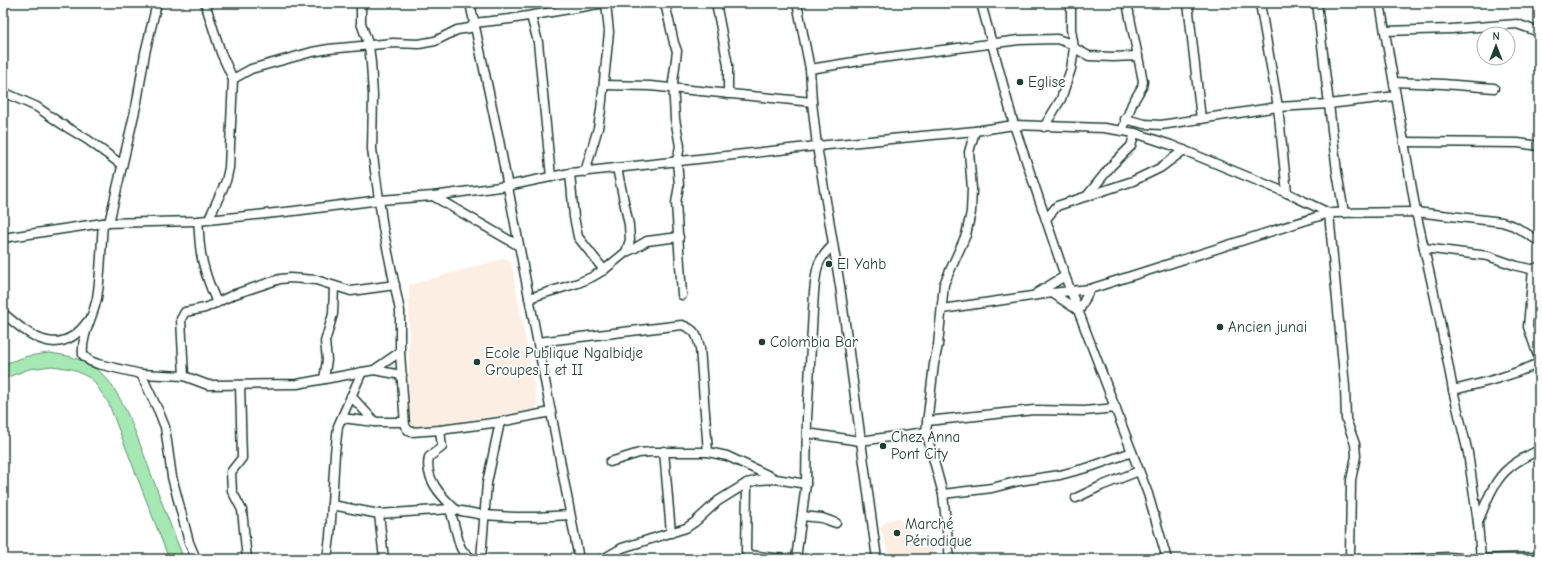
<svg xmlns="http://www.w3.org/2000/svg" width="1542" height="562" font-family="'Comic Neue',sans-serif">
<rect width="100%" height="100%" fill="#fff"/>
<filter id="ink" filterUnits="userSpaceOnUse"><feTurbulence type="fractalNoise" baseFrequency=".025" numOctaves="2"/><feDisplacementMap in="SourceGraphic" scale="8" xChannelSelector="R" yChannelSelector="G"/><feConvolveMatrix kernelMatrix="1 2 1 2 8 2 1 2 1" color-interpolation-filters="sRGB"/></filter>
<g filter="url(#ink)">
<g fill="#fdeee4">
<path d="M506,258L511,262L538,406L535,410L414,428L409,421V285Z"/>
<path d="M899,518L922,546L933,548L934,551V558L894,559L888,553L880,527L887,521Z"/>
</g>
<path fill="#a6e8b3" stroke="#629274" d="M49,353C68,355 84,359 99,371C121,388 140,444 150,471C161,500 172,530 184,559H169L108,402L92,379L72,369L52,366L29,369L3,379V364L28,356Z"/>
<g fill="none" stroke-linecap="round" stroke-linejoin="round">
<defs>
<g id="minor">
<path d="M205,3L221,53L233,79L229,168L226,181L209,219"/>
<path d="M361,3V23L369,46L371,63L373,95L372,149L383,228L400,311V352L405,426L408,430L411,432L440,430L500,422L551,412"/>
<path d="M470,3L499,140L579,559"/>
<path d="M665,3L674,43L677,51L673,82L675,119L680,146L677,161L679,185L676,203L682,295"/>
<path d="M716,3L728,65V94"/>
<path d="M797,3L810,69L812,102L817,146L840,286L877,559"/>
<path d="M981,3L1014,125L1065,276L1148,494L1167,559"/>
<path d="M1071,3V29L1074,48"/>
<path d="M1188,3L1201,119"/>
<path d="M1260,3L1278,107L1287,193"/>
<path d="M1317,3L1337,172L1344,213"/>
<path d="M1380,3L1416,212L1439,316L1453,390L1468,453L1478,523L1481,559"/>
<path d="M531,16L538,42L551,177"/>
<path d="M474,23L510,19L605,3"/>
<path d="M1385,31L1451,29L1517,24L1539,32"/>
<path d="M810,69L866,60L1019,40L1057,39L1069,43L1074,48"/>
<path d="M233,79L251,69L312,52L329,49L393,43L419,44L435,41L457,30L470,28L474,23"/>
<path d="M1394,82L1443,84L1494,88"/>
<path d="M604,85L650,86L812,102"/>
<path d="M3,92L37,107L60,123L88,140L122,165"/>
<path d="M1125,119L1145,124L1161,125L1278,107L1329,104L1396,96"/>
<path d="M1044,127L1061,99L1071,69L1074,48L1089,56L1113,57L1138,56"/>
<path d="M1122,131L1132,104L1142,87L1143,81L1127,3"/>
<path d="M1404,142L1518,143L1539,146"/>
<path d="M617,168L629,225L630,240L626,252"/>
<path d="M585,172L598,128L601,110L609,32L606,3"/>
<path d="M570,173L574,217L578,237L604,270"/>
<path d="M433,196L519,246"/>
<path d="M1087,196L1111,166L1131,146L1135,133"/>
<path d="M1046,219L1057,206L1133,181L1160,168L1184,150"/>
<path d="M198,221C199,229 199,237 200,246C202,266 209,284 217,303"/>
<path d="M103,223C101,248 101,274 97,298C93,318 81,335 83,355L90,361L98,364L141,374L184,376L208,385L297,384L374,370L402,375"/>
<path d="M109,223L137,102L145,53L157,3"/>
<path d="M3,238L103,223L198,221L294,211L380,200L433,196L507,186L570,173L817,146L975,131L1014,125L1104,128L1135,133L1171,145L1287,193L1329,213L1416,212L1502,222L1514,226L1539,241"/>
<path d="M1424,248L1488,256L1517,266L1539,271"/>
<path d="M1538,267L1533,269L1528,327L1539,359"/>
<path d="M1037,293L1065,276"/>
<path d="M1052,293L1079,311L1090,289L1329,213L1345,387L1346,419L1355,444L1356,456L1351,480L1350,559"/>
<path d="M529,298L578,283L592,277L604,270L626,252L635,248L647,241L679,237"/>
<path d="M942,309L1052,293L1090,289"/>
<path d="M3,313C30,336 59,360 87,322"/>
<path d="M538,342L682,325C696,330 697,335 700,348L708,452"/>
<path d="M1535,365L1539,375"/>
<path d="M374,370L400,352"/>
<path d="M141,374L159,412L165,427L172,477L189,542L196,559"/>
<path d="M184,376L181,319L185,312L205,308L235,294L280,279L290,278L316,280L351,291L395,285"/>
<path d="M324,379L327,360L325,342L333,314L334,286"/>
<path d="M240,385L242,458L231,472L232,491L242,510L247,559"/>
<path d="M1453,390C1483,383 1511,376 1539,363"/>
<path d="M351,396L375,422"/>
<path d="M342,418L375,422H404"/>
<path d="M927,421L1034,410L1084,411L1116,408"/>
<path d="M440,430L442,447L429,457C424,478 441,496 455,509"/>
<path d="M926,432L934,364L938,345L944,284L966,235L971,212L972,189L969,152L975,131"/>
<path d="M807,433L860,441L926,432L943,494L950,559"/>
<path d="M664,451L671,533"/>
<path d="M610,462L639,453L651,452H708L727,456L774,478"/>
<path d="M747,483L746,552L749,555L784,559"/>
<path d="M943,494L992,488L1019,481L1060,475L1090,467L1132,452"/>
<path d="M1076,498L1101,486L1139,471"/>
<path d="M332,505L379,514L450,509L484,515L514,517H536L570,515"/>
<path d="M450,509L460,546L462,550L472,559"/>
<path d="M379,514L384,559"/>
<path d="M802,516L822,518L836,523"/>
<path d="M1478,522C1486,503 1493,481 1509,468C1518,460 1529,455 1539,450"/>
<path d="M327,559L330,537L335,453L338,426L362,372"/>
<path d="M481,559L487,483L500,422"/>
<path d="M603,559L622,548L686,528L695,522L718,501L747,483L759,480L776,479L806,484"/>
<path d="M796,559L806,484L807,419L814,292C817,268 815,263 833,245"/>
<path d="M1406,559L1449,557L1469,559"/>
<path d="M1474,559L1539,557"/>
</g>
</defs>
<use href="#minor" stroke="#1f3d34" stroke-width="11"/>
<use href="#minor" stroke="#fff" stroke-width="8"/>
</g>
</g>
<g fill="#1f3d34" stroke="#fff" stroke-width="1.5">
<circle cx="1020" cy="82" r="4"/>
<circle cx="829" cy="264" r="4"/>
<circle cx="1220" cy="327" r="4"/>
<circle cx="762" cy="342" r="4"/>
<circle cx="477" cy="362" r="4"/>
<circle cx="883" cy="446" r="4"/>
<circle cx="897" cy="533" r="4"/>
</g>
<g text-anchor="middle" stroke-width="3.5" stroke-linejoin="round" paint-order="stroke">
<g font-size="15" fill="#1f3d34" stroke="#fff" text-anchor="start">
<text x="1028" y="87">Eglise</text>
<text x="837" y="269">El Yahb</text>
<text x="1228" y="332">Ancien junai</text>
<text x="770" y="347">Colombia Bar</text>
<text x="485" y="358">Ecole Publique Ngalbidje<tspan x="485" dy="17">Groupes I et II</tspan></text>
<text x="891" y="442">Chez Anna<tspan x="891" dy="17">Pont City</tspan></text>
<text x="905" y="529">Marché<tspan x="905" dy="17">Périodique</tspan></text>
</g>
</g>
<rect width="1542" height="562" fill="none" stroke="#fff" stroke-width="16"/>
<rect x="8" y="8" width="1526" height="546" fill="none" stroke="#1f3d34" stroke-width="1.5" filter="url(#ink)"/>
<g transform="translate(1496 46)"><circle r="19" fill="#ffffff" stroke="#a5b1ae"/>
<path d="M0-3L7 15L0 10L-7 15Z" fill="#1f3d34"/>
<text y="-6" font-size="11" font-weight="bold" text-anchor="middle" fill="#1f3d34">N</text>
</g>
</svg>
